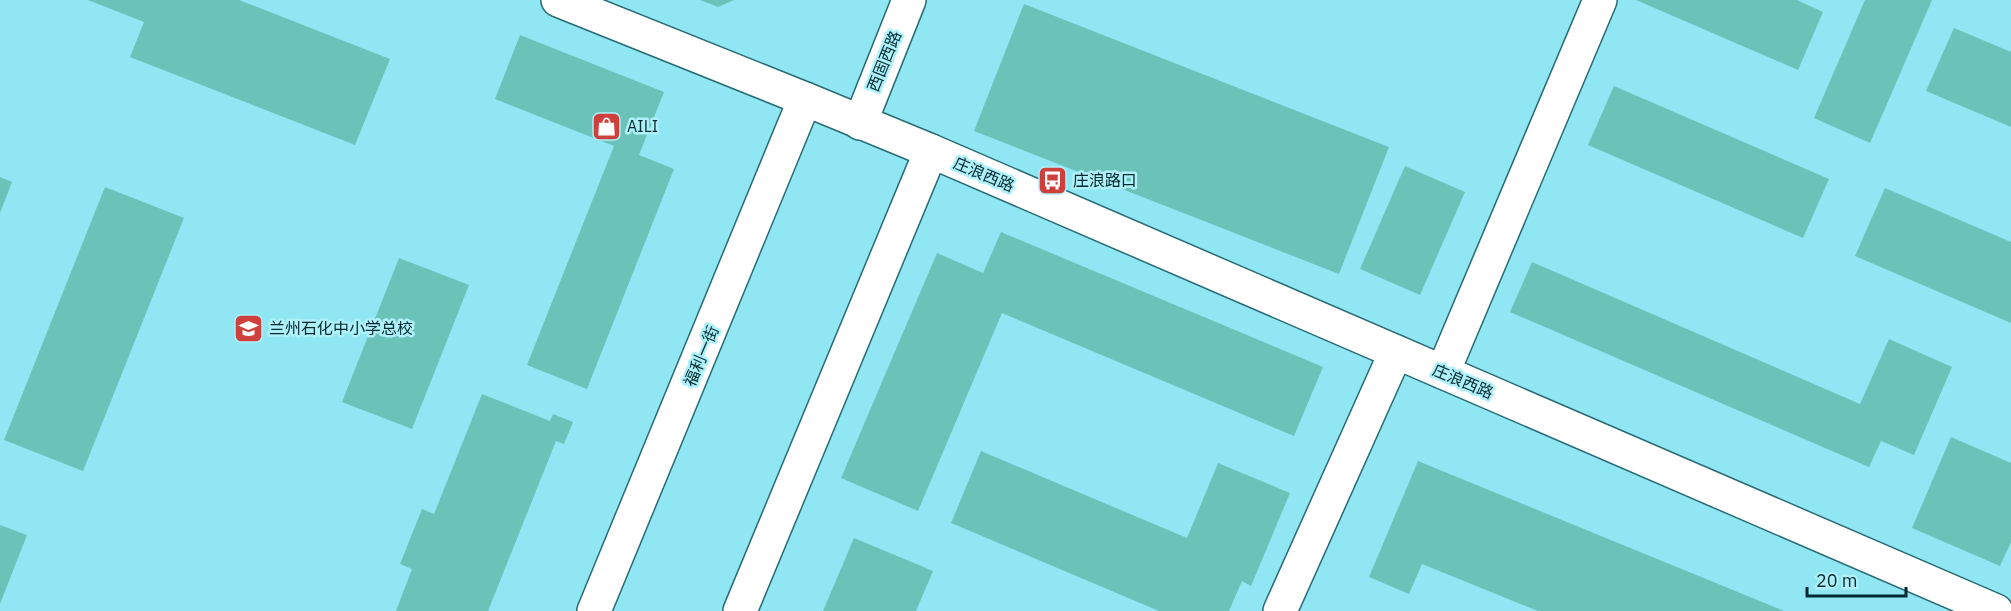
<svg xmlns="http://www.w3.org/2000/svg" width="2011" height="611" font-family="'IBM Plex Sans','Noto Sans SC',sans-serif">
<rect width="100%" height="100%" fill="#90e7f3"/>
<g fill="#6bc2b8">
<path d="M88,0H239L390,59L355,145L130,57L144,22Z"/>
<path d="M700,0H734L718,7Z"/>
<path d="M1636,0H1797L1823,12L1798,70Z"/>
<path d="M1865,0H1932L1870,143L1814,118Z"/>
<path d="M1024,4L1389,147L1339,274L974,131Z"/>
<path d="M1954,28L2011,52V127L1926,91Z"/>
<path d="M520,35L664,92L639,155L674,169L587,389L527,365L614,146L495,99Z"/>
<path d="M1614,86L1829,179L1803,238L1588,145Z"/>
<path d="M1405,166L1465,192L1420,295L1360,269Z"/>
<path d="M0,177L12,182L0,213Z"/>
<path d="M105,187L184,218L83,471L4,440Z"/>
<path d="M1885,188L2011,242V323L1855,256Z"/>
<path d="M1001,232L1323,367L1294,436L1002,313L918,511L841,478L937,253L983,273Z"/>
<path d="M399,258L469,285L412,429L342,402Z"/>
<path d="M1532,262L1860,404L1889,339L1952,367L1914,455L1881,441L1869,467L1510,312Z"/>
<path d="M482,394L550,421L553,414L573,422L564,444L556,441L488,611H396L412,569L400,564L422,509L434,514Z"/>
<path d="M1951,437L2011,463V542L2000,566L1912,528Z"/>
<path d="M981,451L1187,538L1218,463L1290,493L1251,586L1242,581L1229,611H1159L951,523Z"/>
<path d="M1418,461L1784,611H1538L1422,564L1409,594L1369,577Z"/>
<path d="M0,525L27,535L0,604Z"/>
<path d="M854,538L933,571L916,611H823Z"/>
</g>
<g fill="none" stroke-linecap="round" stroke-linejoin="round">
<defs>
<g id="minor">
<path d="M1443,372L1600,0"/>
<path d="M1280,611L1396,352"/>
</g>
<g id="tertiary">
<path d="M558,0L805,99"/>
<path d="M931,151L1996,611"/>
</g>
<g id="secondary">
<path d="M860,123L909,0"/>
<path d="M594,611L805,99L931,151L740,611"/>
</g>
</defs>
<use href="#minor" stroke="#286b74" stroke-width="36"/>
<use href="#tertiary" stroke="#286b74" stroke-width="36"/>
<use href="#secondary" stroke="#286b74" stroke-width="36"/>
<use href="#minor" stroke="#fff" stroke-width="33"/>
<use href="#tertiary" stroke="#fff" stroke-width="33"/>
<use href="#secondary" stroke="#fff" stroke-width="33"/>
</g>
<defs>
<symbol id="shop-square" viewBox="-11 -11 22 22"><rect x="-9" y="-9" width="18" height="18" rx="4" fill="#ce403b" stroke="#aef1fb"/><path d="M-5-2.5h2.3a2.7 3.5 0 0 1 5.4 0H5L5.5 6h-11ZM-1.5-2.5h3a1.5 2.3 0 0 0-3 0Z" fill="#fff"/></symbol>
<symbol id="bus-square" viewBox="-11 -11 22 22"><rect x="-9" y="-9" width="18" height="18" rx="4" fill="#ce403b" stroke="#aef1fb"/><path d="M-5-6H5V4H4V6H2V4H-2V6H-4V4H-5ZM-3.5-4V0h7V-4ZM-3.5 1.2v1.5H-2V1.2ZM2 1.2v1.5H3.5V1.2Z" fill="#fff"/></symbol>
<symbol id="school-square" viewBox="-11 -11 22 22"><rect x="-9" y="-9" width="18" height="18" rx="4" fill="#ce403b" stroke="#aef1fb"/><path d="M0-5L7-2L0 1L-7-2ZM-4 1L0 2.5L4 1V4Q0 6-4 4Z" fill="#fff"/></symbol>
</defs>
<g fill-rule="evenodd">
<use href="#shop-square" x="590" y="110" width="33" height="33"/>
<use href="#bus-square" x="1036" y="164" width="33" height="33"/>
<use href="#school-square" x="232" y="312" width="33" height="33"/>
</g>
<g text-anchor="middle" stroke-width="5" stroke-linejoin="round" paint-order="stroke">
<g font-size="16" fill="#032a2f" stroke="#aef1fb">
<text transform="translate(884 61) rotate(-68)" y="6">西固西路</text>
<text transform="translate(984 174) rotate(23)" y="6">庄浪西路</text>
<text transform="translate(701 356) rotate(-67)" y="6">福利一街</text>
<text transform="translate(1463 381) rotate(23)" y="6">庄浪西路</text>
</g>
<g font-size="16" fill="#032a2f" stroke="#aef1fb" text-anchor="start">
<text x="627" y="132">AILI</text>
<text x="1073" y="186">庄浪路口</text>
<text x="269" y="334">兰州石化中小学总校</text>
</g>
</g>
<path d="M1807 587v9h99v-9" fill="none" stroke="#032a2f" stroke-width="3"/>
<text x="1816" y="587" font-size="18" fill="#032a2f" stroke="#aef1fb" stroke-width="4.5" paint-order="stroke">20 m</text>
</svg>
